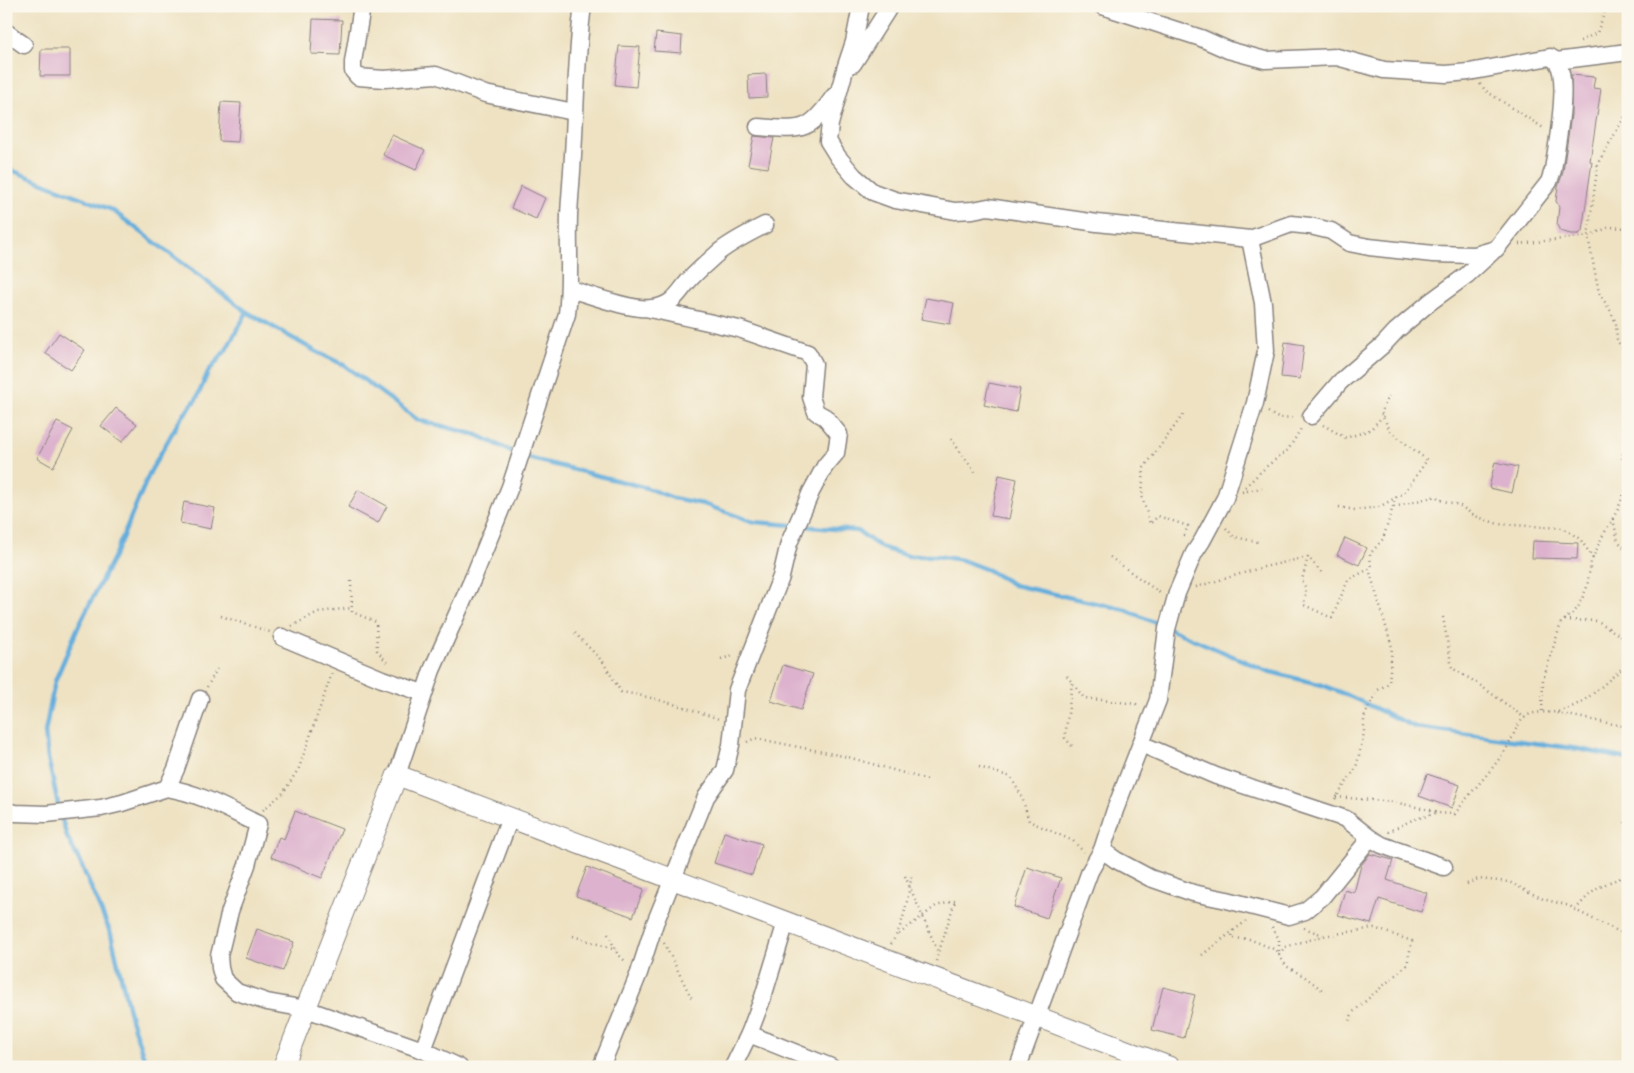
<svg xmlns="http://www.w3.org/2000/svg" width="1634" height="1073" font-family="Mali,sans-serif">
<rect width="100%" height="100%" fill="#fbf7ec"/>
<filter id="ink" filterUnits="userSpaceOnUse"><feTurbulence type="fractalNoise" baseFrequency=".02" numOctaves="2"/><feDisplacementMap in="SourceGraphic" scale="10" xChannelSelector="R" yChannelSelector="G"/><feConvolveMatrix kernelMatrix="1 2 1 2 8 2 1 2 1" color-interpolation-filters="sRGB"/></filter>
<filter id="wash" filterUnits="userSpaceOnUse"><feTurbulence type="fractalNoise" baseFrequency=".0096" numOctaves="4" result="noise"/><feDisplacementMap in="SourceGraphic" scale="20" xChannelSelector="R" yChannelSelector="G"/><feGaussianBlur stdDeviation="1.12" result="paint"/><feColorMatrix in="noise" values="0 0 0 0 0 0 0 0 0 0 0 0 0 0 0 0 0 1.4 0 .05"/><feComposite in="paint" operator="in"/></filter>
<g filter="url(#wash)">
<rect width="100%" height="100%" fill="#eee2c2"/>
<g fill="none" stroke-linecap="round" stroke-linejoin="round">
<g stroke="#64addc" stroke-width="4.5">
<path d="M6,168L112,210L247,312L315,351L344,365L418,420L477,435L517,454"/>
<path d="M524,457L647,488L673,498L703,504L754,522L792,525"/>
<path d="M800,526L858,531L880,547L908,556H936L962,560L988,570L1014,585L1126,610L1267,671L1322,685L1347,695L1415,727L1579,749L1628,759"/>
<path d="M59,809L48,758L45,732L55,681L79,625L117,550L150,472L179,421L197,398L208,372L226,350L247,312"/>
<path d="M61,816L67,837L80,862L111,934L131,1019L147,1067"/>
</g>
</g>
<g id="blocks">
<g fill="#ddb2ce">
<path d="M313,19L342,20L340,55L311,54Z"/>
<path d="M656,33L682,36L681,53L654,51Z"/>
<path d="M619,46L640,47L636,87L615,85Z"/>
<path d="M41,49H70V76H40Z"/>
<path d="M766,74L767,97L749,98L748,75Z"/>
<path d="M1571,75L1595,77L1593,88L1601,89L1590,161L1592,162L1582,231L1579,234H1571L1560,231L1557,225L1559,207L1556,201L1558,187L1563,172L1571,115Z"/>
<path d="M221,102L241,103L238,142L219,141Z"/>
<path d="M392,135L425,150L416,170L383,155Z"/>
<path d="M754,136L774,138L768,168L748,165Z"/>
<path d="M521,186L545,198L536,219L511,208Z"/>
<path d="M926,298L954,303L950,324L921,319Z"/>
<path d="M59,333L85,350L71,370L45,353Z"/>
<path d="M1285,342L1304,345L1300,379L1281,377Z"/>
<path d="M989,383L1020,389L1016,412L984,405Z"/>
<path d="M116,408L137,424L122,442L101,426Z"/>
<path d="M57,422L73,430L53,467L37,458Z"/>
<path d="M1495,462L1518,467L1512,493L1489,488Z"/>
<path d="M999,475L1017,479L1009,519L991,516Z"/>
<path d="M358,490L387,506L378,523L348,507Z"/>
<path d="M184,502L215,508L211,529L180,523Z"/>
<path d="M1345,538L1367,548L1359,565L1337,555Z"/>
<path d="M1533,541L1578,543L1577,559L1532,558Z"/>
<path d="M783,665L813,674L801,710L771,701Z"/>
<path d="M1427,774L1460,785L1452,808L1419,796Z"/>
<path d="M295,811L342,829L322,878L271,857L279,837L284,839Z"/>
<path d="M724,832L762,844L752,875L714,863Z"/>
<path d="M1370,854L1393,860L1387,880L1427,893L1421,912L1379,899L1371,924L1338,915L1345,890L1354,893L1361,865Z"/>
<path d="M587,867L644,889L633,917L576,896Z"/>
<path d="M1027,867L1061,878L1047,918L1014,907Z"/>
<path d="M257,929L294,942L283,971L246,958Z"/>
<path d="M1163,987L1195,995L1184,1038L1152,1030Z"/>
</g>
</g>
</g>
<g filter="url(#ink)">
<use href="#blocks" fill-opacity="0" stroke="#88827e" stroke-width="1"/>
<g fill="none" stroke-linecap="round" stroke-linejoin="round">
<defs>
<g id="minor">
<path d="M362,6L353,62V71L358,77L384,79L436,75L485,94L574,112"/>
<path d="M861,6L854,42L846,66L830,124L828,141L838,157L854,176L873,192L895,200L955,211L973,210L988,207L1097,223L1250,239L1291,224L1310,226L1331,231L1349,243L1369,247L1433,254L1475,255L1496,249L1549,182L1553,170C1556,148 1571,78 1556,61C1554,59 1552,58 1550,57L1469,72L1446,74L1384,70L1337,57L1265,60L1228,50L1201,38L1102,6"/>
<path d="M6,32L24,45"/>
<path d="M1556,61L1628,52"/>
<path d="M853,64L890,6"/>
<path d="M758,127C801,130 808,134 834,96"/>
<path d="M570,289C590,295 633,311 652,308C676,305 678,291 693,276C701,268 710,260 719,252C733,241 749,233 765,225"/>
<path d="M1311,416L1340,382L1383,345L1396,331L1430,302L1467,275L1492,252"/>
<path d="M282,637L382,679L423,693"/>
<path d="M1141,744L1216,776L1346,819L1370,838L1382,845L1444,867"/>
<path d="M397,775L432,670L474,576L510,487L567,314C571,281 568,248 569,215C570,195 572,175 573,155C576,105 576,55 583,6"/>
<path d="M167,788C200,793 229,810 258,824L247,865L230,911L219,956L220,968L223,979L237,992L267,1002L306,1009L423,1050L459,1067"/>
<path d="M6,811L15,813L46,814L101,808L122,803L167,788L176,769L200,699"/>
<path d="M1102,850L1116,860L1150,878L1193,893L1227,900L1289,916L1305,911L1322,897L1370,838"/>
<path d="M786,922L763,997L749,1034L831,1067"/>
<path d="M423,1050L510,818"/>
<path d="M601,1067L639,973L655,923L706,797L725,770L731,745L737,690L781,577L789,543L811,492L825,466L836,453L839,434L825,417L816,412L811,397L814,364L808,353L739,329L650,309"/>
<path d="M733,1067L749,1034"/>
<path d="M1018,1067L1090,871L1102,850L1115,810L1158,700L1167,629L1177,593L1194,553L1202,541L1225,498L1255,403L1266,351L1263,303L1250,239"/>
</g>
<path id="tertiary" d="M283,1067L397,775L1170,1067"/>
</defs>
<use href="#minor" stroke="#88827e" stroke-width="19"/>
<use href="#tertiary" stroke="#88827e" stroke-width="22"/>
<g stroke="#88827e" stroke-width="2.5" stroke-dasharray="1 4" stroke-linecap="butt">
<path d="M1580,41L1597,33L1607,6"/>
<path d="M1480,84L1486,91L1545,129"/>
<path d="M1628,228L1610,227L1588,236L1599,293L1610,310L1616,323L1617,341L1628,354"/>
<path d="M1519,244L1588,236L1598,163L1628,111"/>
<path d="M1268,412L1278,418L1296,417"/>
<path d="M1183,415L1144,468L1142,496L1150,524L1158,516L1188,526L1184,535L1188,536"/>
<path d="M1323,425L1346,438L1370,430L1383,416"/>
<path d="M951,439L975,472"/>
<path d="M1628,445L1621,457L1628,463"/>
<path d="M1245,487L1267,466L1288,450L1302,427"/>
<path d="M1242,492L1262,488"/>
<path d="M1339,507L1355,510L1379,507L1404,493L1427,460L1391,432L1381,413L1389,396"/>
<path d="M1394,507L1436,496L1440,500L1459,505L1475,516L1498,524L1563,528L1580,539L1593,558"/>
<path d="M1613,519L1618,541L1628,552"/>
<path d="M1226,528L1234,537L1258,542"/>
<path d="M1110,557L1160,593"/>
<path d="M1308,557L1302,580L1306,589L1304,605L1332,618L1348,580L1371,568L1370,554L1383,539L1396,497"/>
<path d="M351,581L352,612L376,622L377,650L388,664"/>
<path d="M1196,587L1264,567L1308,557L1323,574"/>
<path d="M221,616L270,632"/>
<path d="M1443,617L1452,668L1477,683L1525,718"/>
<path d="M1565,620L1598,621L1628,641"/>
<path d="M292,626L318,612L352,608"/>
<path d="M575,633L603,662L621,692C655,697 687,708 719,719"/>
<path d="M721,659L733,656"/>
<path d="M1067,676L1084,698L1136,704L1139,708"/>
<path d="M1072,683L1065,738L1072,746"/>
<path d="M207,687L217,669"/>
<path d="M1542,711L1543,680L1561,623L1578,608L1587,587L1591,562L1602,537L1617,511L1628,484"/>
<path d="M1557,713L1628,727"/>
<path d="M747,742L755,738L848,757L928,780"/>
<path d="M979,767L1011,777L1022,797L1029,821L1073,841L1084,852"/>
<path d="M1336,797L1394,802L1439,812"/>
<path d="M1335,799L1356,768L1364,733V717L1378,690L1389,683L1392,647L1369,569"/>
<path d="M263,810L283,793L299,768L332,673"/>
<path d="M1625,822L1628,832"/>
<path d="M1388,832L1412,820L1437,813L1455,814C1472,789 1494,770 1509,744C1515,733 1517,722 1528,715C1537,711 1546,713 1555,712C1560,712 1565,709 1569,708C1592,699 1609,678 1628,664"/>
<path d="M905,876L938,952"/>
<path d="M1467,884L1478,879L1509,882L1543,899L1570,906L1575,910L1628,936"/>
<path d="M1575,910C1594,888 1601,885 1628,875"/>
<path d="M1272,927L1279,939V952"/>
<path d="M1304,928L1323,935"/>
<path d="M1233,930L1232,938L1249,939L1276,950L1286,966L1305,977L1325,992"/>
<path d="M608,934L617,953L626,962"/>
<path d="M899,934L936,906L955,901"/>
<path d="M573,936L616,950"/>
<path d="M664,943L692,999"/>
<path d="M891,944C905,923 907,899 912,875"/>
<path d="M1279,954L1285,947L1323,936L1374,928L1412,941L1407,965L1353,1012L1349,1021"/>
<path d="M1202,955L1246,921"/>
<path d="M936,961L955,901"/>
</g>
<use href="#minor" stroke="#fff" stroke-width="16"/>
<use href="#tertiary" stroke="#fff" stroke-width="20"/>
</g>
</g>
<rect width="1634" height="1073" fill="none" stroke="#fbf7ec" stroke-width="25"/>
</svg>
